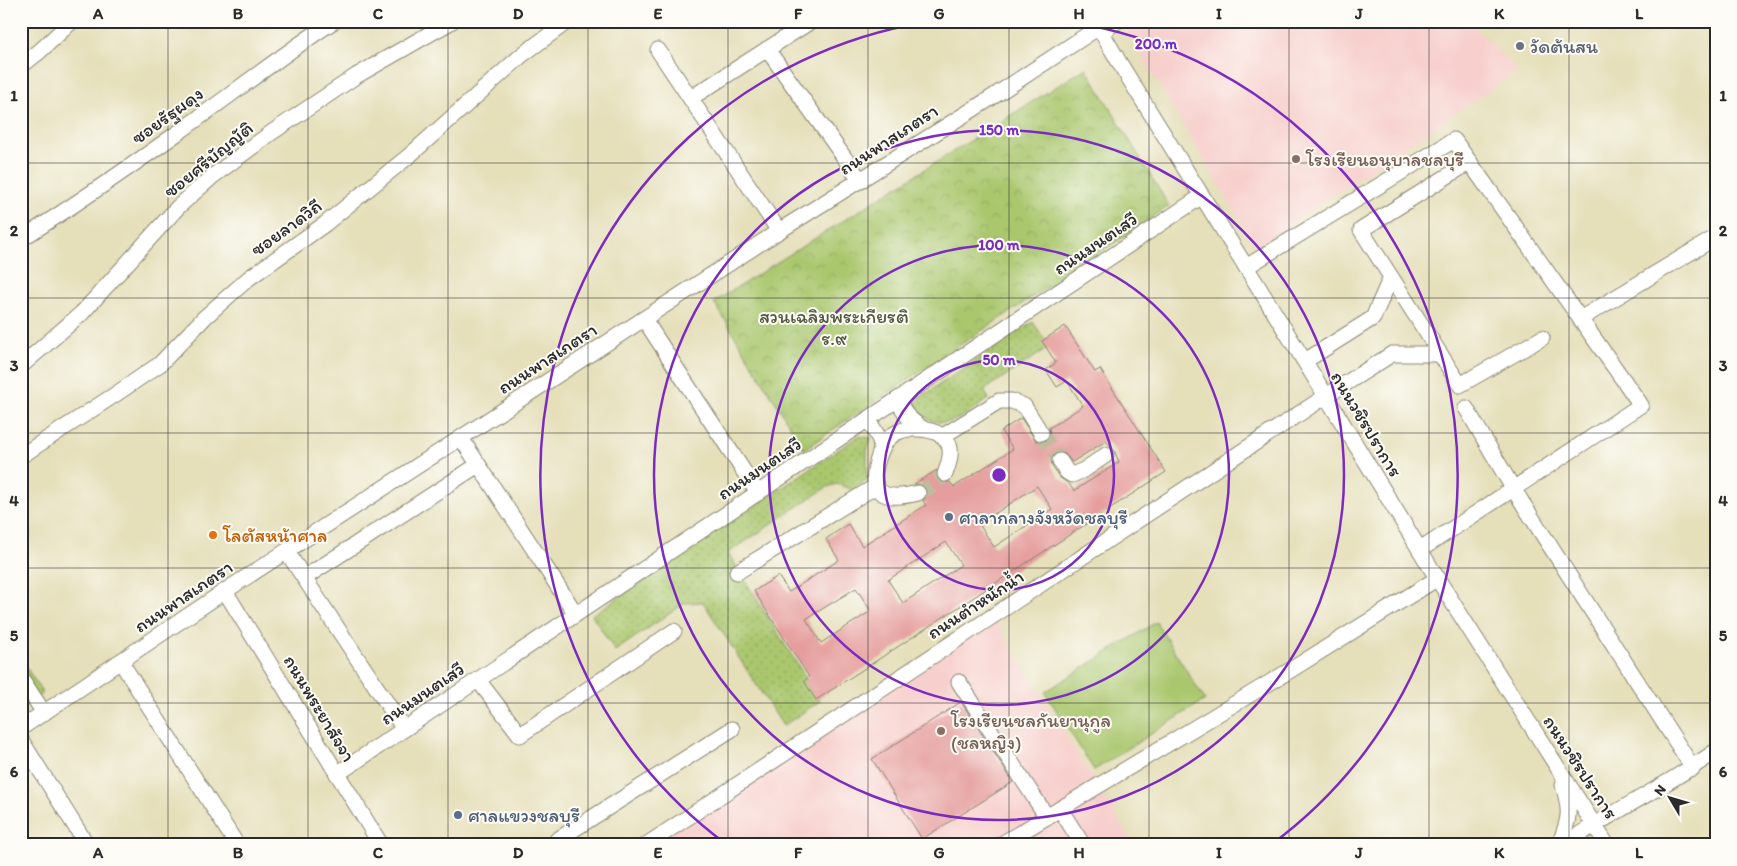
<svg xmlns="http://www.w3.org/2000/svg" width="1737" height="866" font-family="Itim,'Playpen Sans Thai',sans-serif">
<defs>
<pattern id="park-crowns" width="20" height="18" patternUnits="userSpaceOnUse" patternTransform="scale(1.25)"><rect width="20" height="18" fill="#aac76e"/><path d="M2 6a3 3 0 1 1 6 0M12 15a3 3 0 1 1 6 0" fill="none" stroke="#92ab5f"/></pattern>
<pattern id="garden-dots" width="8" height="8" patternUnits="userSpaceOnUse" patternTransform="scale(1.25)"><rect width="8" height="8" fill="#aac76e"/><path d="M2 2h.1M6 6h.1" fill="none" stroke="#92ab5f" stroke-width="1.8" stroke-linecap="round"/></pattern>
</defs>
<rect width="100%" height="100%" fill="#fdfcf7"/>
<filter id="ink" filterUnits="userSpaceOnUse"><feTurbulence type="fractalNoise" baseFrequency=".02" numOctaves="2"/><feDisplacementMap in="SourceGraphic" scale="10" xChannelSelector="R" yChannelSelector="G"/><feConvolveMatrix kernelMatrix="1 2 1 2 8 2 1 2 1" color-interpolation-filters="sRGB"/></filter>
<filter id="wash" filterUnits="userSpaceOnUse"><feTurbulence type="fractalNoise" baseFrequency=".0096" numOctaves="4" result="noise"/><feDisplacementMap in="SourceGraphic" scale="20" xChannelSelector="R" yChannelSelector="G"/><feGaussianBlur stdDeviation="1.12" result="paint"/><feColorMatrix in="noise" values="0 0 0 0 0 0 0 0 0 0 0 0 0 0 0 0 0 1.4 0 .05"/><feComposite in="paint" operator="in"/></filter>
<g filter="url(#wash)">
<rect width="100%" height="100%" fill="#e5dfba"/>
<g fill="#f7d0cd">
<path d="M1124,21H1468L1518,71L1256,247L1122,23Z"/>
<path d="M992,616L1134,845H646Z"/>
</g>
<path fill="url(#park-crowns)" stroke="#6a794c" d="M1086,68L1169,206L804,449L714,302Z"/>
<g fill="url(#garden-dots)" stroke="#6a794c">
<path d="M1033,322L1050,347L984,390L989,399C970,412 949,432 925,417C921,415 917,410 914,407L915,401Z"/>
<path d="M859,436L871,438L867,451V479L854,490L837,484L827,487L728,553L820,701L783,726L703,602L685,603L615,651L592,615Z"/>
</g>
<g fill="#aac76e" stroke="#6a794c">
<path d="M1156,622L1205,700L1094,770L1045,692Z"/>
<path d="M21,660L43,693L21,708Z"/>
</g>
<g id="blocks">
<g fill="#e59e9d" fill-rule="evenodd">
<path d="M1065,326L1095,372L1100,369L1166,472L816,700L804,681L809,677L754,591L778,576L789,592L839,560L826,539L848,524L862,546L926,505L923,501L927,495L925,487L920,484H914L937,470L936,475L938,480L942,483L950,482L954,487L1013,449L1001,431L1021,418L1036,441L1041,442L1046,441L1050,433L1049,428L1083,406L1067,381L1057,387L1046,370L1056,363L1042,341ZM1106,441L1114,450L1119,462L1074,491L1069,484L1059,477L1052,466L1051,461L1052,456L1059,452L1064,453L1072,462ZM1037,486L1052,509L994,547L979,524ZM946,542L961,565L903,603L888,580ZM856,588L871,611L821,643L806,619Z"/>
<path d="M961,702L1013,782L922,839L872,759Z"/>
</g>
</g>
</g>
<g filter="url(#ink)">
<use href="#blocks" fill-opacity="0" stroke="#888572" stroke-width="1"/>
<g fill="none" stroke-linecap="round" stroke-linejoin="round">
<g stroke="#c0bb9d" stroke-width="15" stroke-dasharray="15 8" stroke-linecap="butt">
<path d="M1041,433L1060,461"/>
<path d="M918,493L931,487L945,474"/>
</g>
<defs>
<g id="minor">
<path d="M1095,21L1122,67L1326,396L1437,578L1607,845"/>
<path d="M1102,32L1117,21"/>
<path d="M767,49L861,181"/>
<path d="M658,50L779,231"/>
<path d="M21,66L40,51L72,21"/>
<path d="M691,98L811,21"/>
<path d="M1470,162L1361,230L1460,385L1542,338"/>
<path d="M21,239C75,205 127,169 179,132C231,95 280,56 334,21"/>
<path d="M1246,267L1454,140L1641,405L1420,550"/>
<path d="M644,319L758,493"/>
<path d="M1580,319L1716,237"/>
<path d="M1305,361L1373,318L1391,277"/>
<path d="M21,366L82,313L178,207L213,176L271,133L356,76L452,21"/>
<path d="M897,400L908,417L923,429"/>
<path d="M1466,408L1514,490L1693,768"/>
<path d="M868,419L880,440L881,450"/>
<path d="M943,436L999,401H1012L1024,406L1041,433"/>
<path d="M461,438L576,614"/>
<path d="M21,456L116,394L160,364L205,317L249,278L325,224L410,155L522,55L568,21"/>
<path d="M1060,461L1067,472L1072,475L1084,470L1106,455"/>
<path d="M918,493C906,496 883,501 876,486C871,475 880,448 888,439C891,436 897,432 901,431C905,429 911,429 916,429C925,429 934,430 942,436C955,445 950,461 945,474"/>
<path d="M287,552L404,729"/>
<path d="M737,572L876,486"/>
<path d="M304,578L478,465"/>
<path d="M225,591L381,845"/>
<path d="M121,662L237,845"/>
<path d="M21,678L44,713"/>
<path d="M478,680L520,735L674,631"/>
<path d="M959,682L1047,817"/>
<path d="M21,728L225,591L779,231L991,98L1099,27"/>
<path d="M21,740L87,845"/>
<path d="M337,774L1202,196"/>
<path d="M1060,809L1083,845"/>
<path d="M554,845L557,840L732,729"/>
<path d="M646,845L1326,396L1392,354H1440"/>
<path d="M1000,845L1289,671L1438,578"/>
<path d="M1559,845C1570,818 1571,812 1563,785"/>
<path d="M1563,845C1613,811 1667,786 1716,751"/>
</g>
</defs>
<use href="#minor" stroke="#888572" stroke-width="17"/>
<use href="#minor" stroke="#fff" stroke-width="15"/>
</g>
</g>
<path fill="none" stroke="#2b2b2b" stroke-width="1" stroke-opacity="0.55" d="M168,21V845M308,21V845M448,21V845M588,21V845M728,21V845M868,21V845M1009,21V845M1149,21V845M1289,21V845M1429,21V845M1569,21V845M21,163H1716M21,298H1716M21,433H1716M21,568H1716M21,703H1716"/>
<g fill="none" stroke="#7b2cbf" stroke-width="2.5">
<circle cx="999" cy="475" r="115"/>
<circle cx="999" cy="475" r="230"/>
<circle cx="999" cy="475" r="345"/>
<path d="M726 844A459 459 0 0 1 927 22M1071 22A459 459 0 0 1 1272 844"/>
</g>
<circle fill="#6b7280" stroke="#fdfcf7" stroke-width="2" cx="1520" cy="46" r="5"/>
<g fill="#8d6e63" stroke="#fdfcf7" stroke-width="2">
<circle cx="1296" cy="159" r="5"/>
<circle cx="941" cy="731" r="5"/>
</g>
<g fill="#5c6f8a" stroke="#fdfcf7" stroke-width="2">
<circle cx="949" cy="517" r="5"/>
<circle cx="458" cy="815" r="5"/>
</g>
<circle fill="#e8710a" stroke="#fdfcf7" stroke-width="2" cx="213" cy="535" r="5"/>
<g text-anchor="middle" stroke-width="4" stroke-linejoin="round" paint-order="stroke">
<g font-size="19" fill="#5b616d" stroke="#fdfcf7" text-anchor="start">
<text x="1530" y="53">วัดต้นสน</text>
</g>
<g font-size="19" fill="#2b2b2b" stroke="#fdfcf7">
<text transform="translate(167 115) rotate(-36)" y="7">ซอยรัฐผดุง</text>
<text transform="translate(888 139) rotate(-33)" y="7">ถนนพาสเภตรา</text>
<text transform="translate(208 159) rotate(-39)" y="7">ซอยศรีบัญญัติ</text>
<text transform="translate(286 227) rotate(-36)" y="7">ซอยลาดวิถี</text>
<text transform="translate(1095 243) rotate(-34)" y="7">ถนนมนตเสวี</text>
<text transform="translate(547 358) rotate(-33)" y="7">ถนนพาสเภตรา</text>
<text transform="translate(1367 424) rotate(59)" y="7">ถนนวชิรปราการ</text>
<text transform="translate(759 468) rotate(-34)" y="7">ถนนมนตเสวี</text>
<text transform="translate(183 596) rotate(-34)" y="7">ถนนพาสเภตรา</text>
<text transform="translate(975 604) rotate(-33)" y="7">ถนนตำหนักน้ำ</text>
<text transform="translate(422 693) rotate(-34)" y="7">ถนนมนตเสวี</text>
<text transform="translate(320 708) rotate(59)" y="7">ถนนพระยาสัจจา</text>
<text transform="translate(1581 767) rotate(57)" y="7">ถนนวชิรปราการ</text>
</g>
<g font-size="19" fill="#785e54" stroke="#fdfcf7" text-anchor="start">
<text x="1306" y="166">โรงเรียนอนุบาลชลบุรี</text>
<text x="951" y="727">โรงเรียนชลกันยานุกูล<tspan x="951" dy="22">(ชลหญิง)</tspan></text>
</g>
<g font-size="19" fill="#515a3f" stroke="#fdfcf7">
<text x="834" y="323">สวนเฉลิมพระเกียรติ<tspan x="834" dy="22">ร.๙</tspan></text>
</g>
<g font-size="19" fill="#4e5e75" stroke="#fdfcf7" text-anchor="start">
<text x="959" y="524">ศาลากลางจังหวัดชลบุรี</text>
<text x="468" y="822">ศาลแขวงชลบุรี</text>
</g>
<g font-size="19" fill="#c56008" stroke="#fdfcf7" text-anchor="start">
<text x="223" y="542">โลตัสหน้าศาล</text>
</g>
</g>
<circle cx="999" cy="475" r="8" fill="#7b2cbf" stroke="#fdfcf7" stroke-width="2.5"/>
<g font-size="15" text-anchor="middle" font-weight="bold" fill="#7b2cbf" stroke="#fdfcf7" stroke-width="4" stroke-linejoin="round" paint-order="stroke">
<text x="1156" y="49">200 m</text>
<text x="999" y="135">150 m</text>
<text x="999" y="250">100 m</text>
<text x="999" y="365">50 m</text>
</g>
<rect width="1737" height="866" fill="none" stroke="#fdfcf7" stroke-width="55"/>
<g transform="translate(1670 798) rotate(308)" stroke="#fdfcf7" stroke-width="4" paint-order="stroke">
<path d="M0-4L9 19L0 12L-9 19Z" fill="#2b2b2b"/>
<text y="-8" font-size="14" font-weight="bold" text-anchor="middle" fill="#2b2b2b">N</text>
</g>
<rect x="28" y="28" width="1682" height="810" fill="none" stroke="#2b2b2b" stroke-width="2"/>
<g font-size="16" text-anchor="middle" font-weight="bold" fill="#2b2b2b">
<text x="98" y="19">A</text>
<text x="238" y="19">B</text>
<text x="378" y="19">C</text>
<text x="518" y="19">D</text>
<text x="658" y="19">E</text>
<text x="798" y="19">F</text>
<text x="939" y="19">G</text>
<text x="1079" y="19">H</text>
<text x="1219" y="19">I</text>
<text x="1359" y="19">J</text>
<text x="1499" y="19">K</text>
<text x="1639" y="19">L</text>
<text x="14" y="101">1</text>
<text x="1723" y="101">1</text>
<text x="14" y="236">2</text>
<text x="1723" y="236">2</text>
<text x="14" y="371">3</text>
<text x="1723" y="371">3</text>
<text x="14" y="506">4</text>
<text x="1723" y="506">4</text>
<text x="14" y="641">5</text>
<text x="1723" y="641">5</text>
<text x="14" y="777">6</text>
<text x="1723" y="777">6</text>
<text x="98" y="858">A</text>
<text x="238" y="858">B</text>
<text x="378" y="858">C</text>
<text x="518" y="858">D</text>
<text x="658" y="858">E</text>
<text x="798" y="858">F</text>
<text x="939" y="858">G</text>
<text x="1079" y="858">H</text>
<text x="1219" y="858">I</text>
<text x="1359" y="858">J</text>
<text x="1499" y="858">K</text>
<text x="1639" y="858">L</text>
</g>
</svg>
